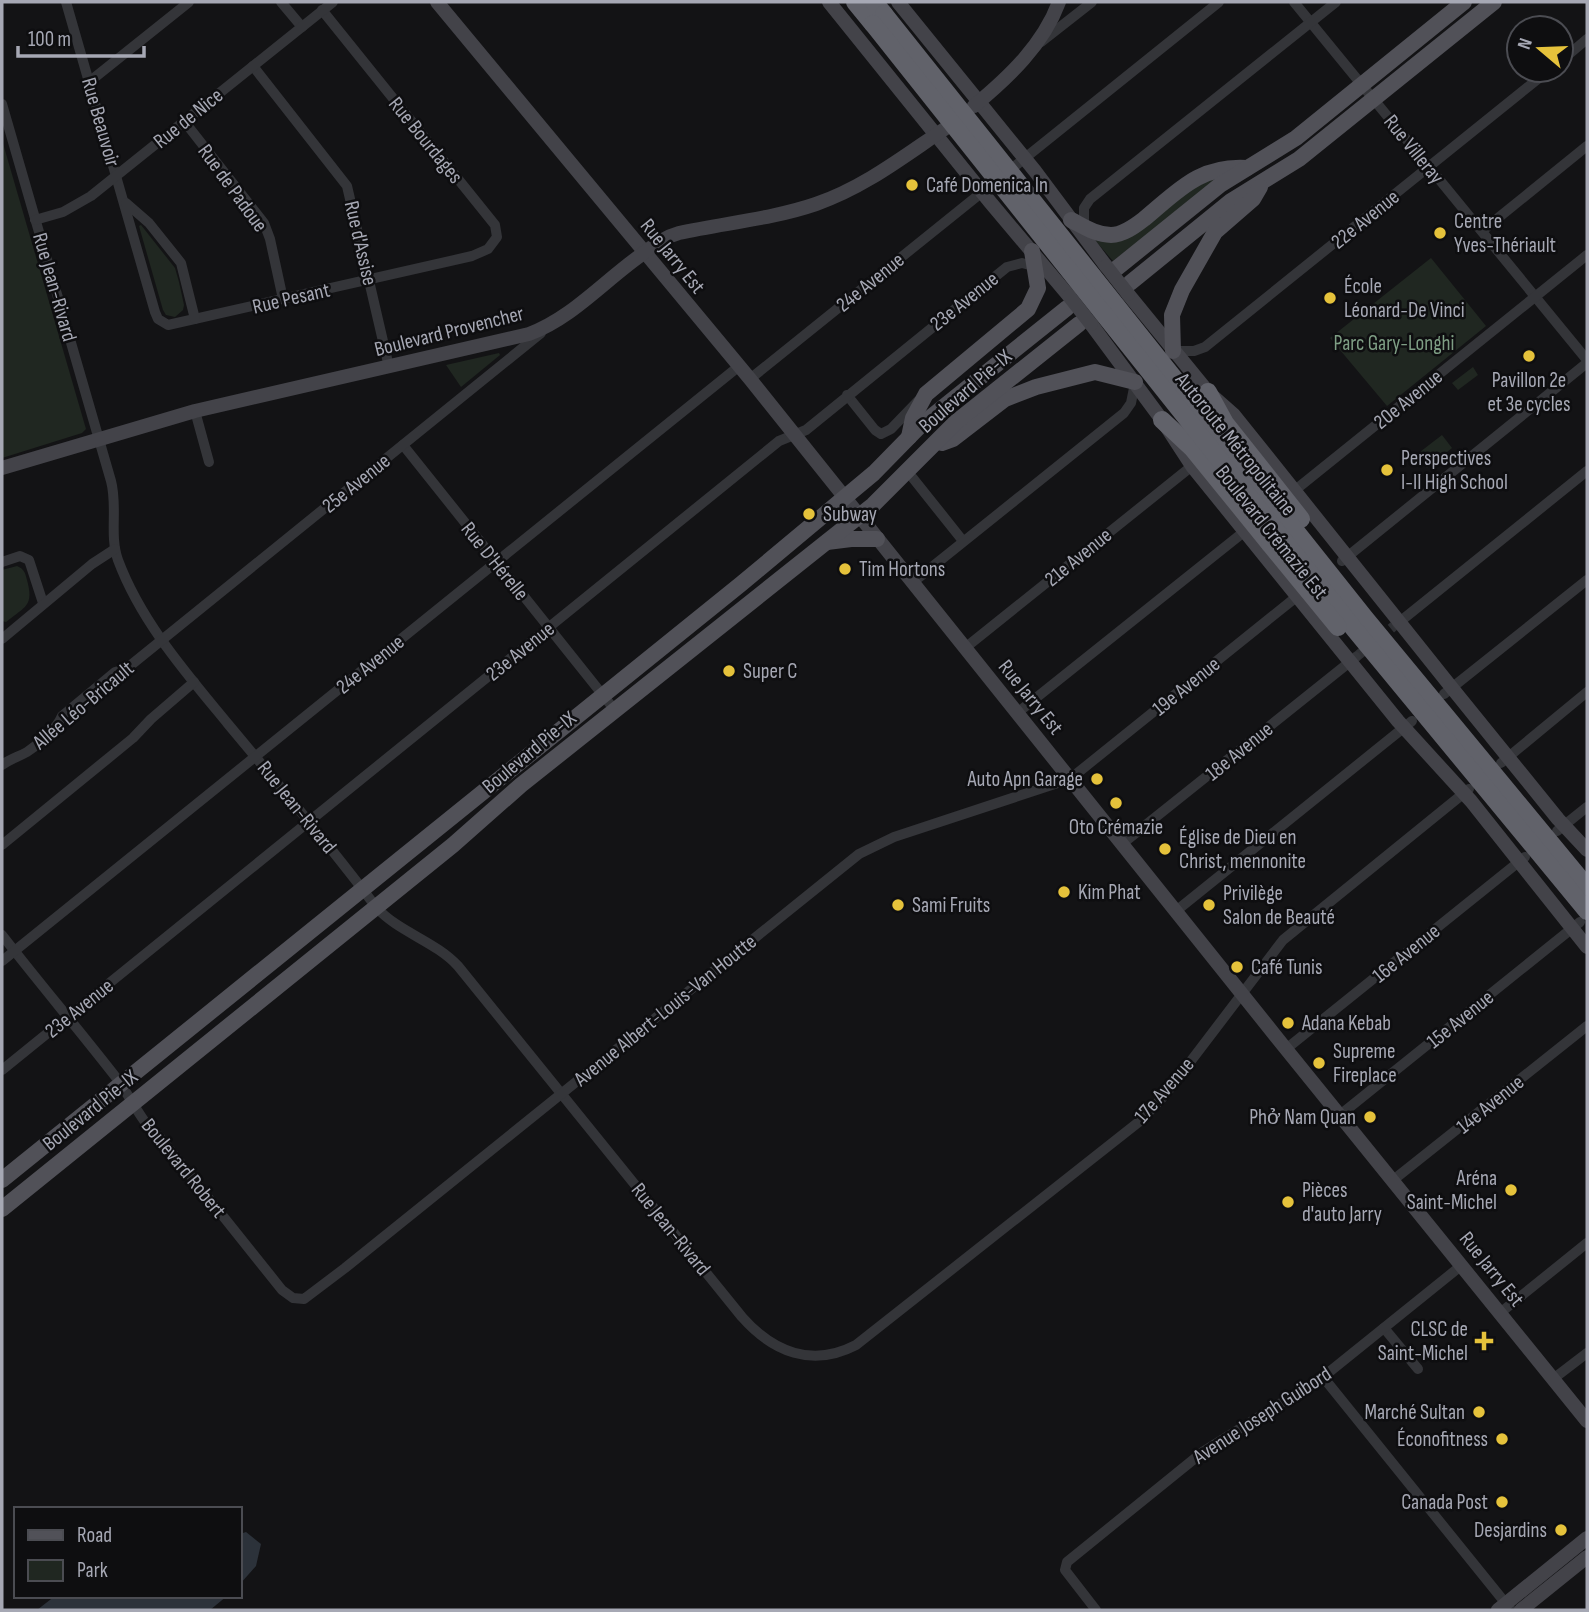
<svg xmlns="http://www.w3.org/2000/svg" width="1589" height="1612" font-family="'Sofia Sans Condensed',sans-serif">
<rect width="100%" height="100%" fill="#131315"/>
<g fill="#202721">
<path d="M2,140L86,429L82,433L2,458Z"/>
<path d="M1225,174L1113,261L1094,239H1101L1187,190Z"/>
<path d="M141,225L175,268L179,282L184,305L183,310L175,317L166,315L163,310L139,226Z"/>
<path d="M1431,258L1486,326L1387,406L1330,338Z"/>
<path d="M499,353L500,355L461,387L446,365Z"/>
<path d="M1473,367L1478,375L1458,390L1452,383Z"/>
<path d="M1442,435L1452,448L1427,468L1416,455Z"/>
<path d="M17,566C24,569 25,572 27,580C34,606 26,606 6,622L2,621V570Z"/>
</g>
<g fill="#2c323a">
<path d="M246,1532L261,1544L256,1566L240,1584V1534Z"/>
<path d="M55,1596H227L210,1610H37Z"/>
</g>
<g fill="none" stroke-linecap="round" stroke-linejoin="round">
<path stroke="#303135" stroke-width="10" stroke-dasharray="10 5" stroke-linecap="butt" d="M1356,657L1394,626"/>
<g stroke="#343539" stroke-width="10">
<path d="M66,2L155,312L158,319L168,325L472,256L488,249L497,237L495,225L322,10"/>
<path d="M281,2L302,27"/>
<path d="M1294,2L1587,360"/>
<path d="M1041,42L1092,2"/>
<path d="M1561,61L1587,39"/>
<path d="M253,66L347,186L389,367"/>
<path d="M89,82L189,2"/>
<path d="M2,104L111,481C118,507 109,535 118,560C141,622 187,674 228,724C278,784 329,844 376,907C398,932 435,941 458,966L742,1317C773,1352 812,1368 856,1345L1140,1121L1165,1095L1283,940L1469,789"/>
<path d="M184,121L264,223L270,239L283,299"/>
<path d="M1015,166L1219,2"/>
<path d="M126,203L149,223L181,263L195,319"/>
<path d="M35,220L63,212L91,196L333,2"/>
<path d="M1084,228V208L1090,199L1336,2"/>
<path d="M1482,231L1587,146"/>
<path d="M1173,351H1194L1205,347L1549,70"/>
<path d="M750,379L991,185"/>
<path d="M847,395L875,430L881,434L891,429L918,401"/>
<path d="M195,411L209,462"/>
<path d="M403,445L614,709"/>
<path d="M908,472L963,541"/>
<path d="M1294,491L1587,255"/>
<path d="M1342,561L1587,363"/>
<path d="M2,562L20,556L29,560L43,603"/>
<path d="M912,583L1124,413L1131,403L1135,383"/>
<path d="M1397,624L1587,471"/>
<path d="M2,639L92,564L115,549"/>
<path d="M965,648L1192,466"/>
<path d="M1444,694L1587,580"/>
<path d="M1017,713L1245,531"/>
<path d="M1501,763L1587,692"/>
<path d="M2,765C10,759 18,757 27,752C40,743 56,730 62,716L115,672L126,669L541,333"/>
<path d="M1557,831L1587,807"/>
<path d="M1122,844L1356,657"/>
<path d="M2,845L133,738L151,719L194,682"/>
<path d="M1176,911L1412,721"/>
<path d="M2,935C40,984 80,1031 118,1080C129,1095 145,1128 159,1136L282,1290L293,1298L304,1299L345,1268L859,854L894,837L1070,779L1300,594"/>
<path d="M2,961L738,367"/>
<path d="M1286,1049L1525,857"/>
<path d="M2,1070L779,441L806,430L1007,267L1022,263L1037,267"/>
<path d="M1340,1115L1580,922"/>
<path d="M1392,1181L1587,1026"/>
<path d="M1500,1313L1587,1243"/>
<path d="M1384,1328L1418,1369"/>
<path d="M1323,1377L1511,1610"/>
<path d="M1553,1379L1587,1353"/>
<path d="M1096,1610L1065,1570L1067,1562L1204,1451L1323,1377L1462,1265"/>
</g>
<g stroke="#434349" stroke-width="14">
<path d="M437,2L750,379L1286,1049L1587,1421"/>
<path d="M829,2L990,202L1069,296"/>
<path d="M898,2L1035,171L1106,266"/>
<path d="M974,106C1009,77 1043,45 1059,2"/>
<path d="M1128,294L1208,392L1234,415L1452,688L1558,819L1587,850"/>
<path d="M1091,324L1162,420L1192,466L1398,721L1471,801L1587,947"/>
<path d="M2,468L195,411L529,334C572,318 604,281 641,255C653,246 664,237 679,233C724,223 772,219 816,204C865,187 904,156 946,128"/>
<path d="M1498,1610L1587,1538"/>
<path d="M1521,1610L1587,1557"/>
</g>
<g stroke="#515158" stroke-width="16">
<path d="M1071,220C1083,226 1096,235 1111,235C1123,235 1135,226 1144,219C1178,191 1199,165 1247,168"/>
<path d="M1117,268L1220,185L1296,138L1464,2"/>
<path d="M1130,283L1231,201L1299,159L1494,2"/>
<path d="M1173,351L1172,315L1182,290L1215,232L1253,199L1260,187"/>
<path d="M909,437L913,418L926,394L1028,309L1038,288L1032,251"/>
<path d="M942,443L953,439L1005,399L1036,387L1095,372L1135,382"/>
<path d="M827,542L851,539H877"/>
<path d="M2,1180L741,584L874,473L921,425L1067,308"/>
<path d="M2,1209L453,845L521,785L873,505L956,422L1079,324"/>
</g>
<g stroke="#61626a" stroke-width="18">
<path d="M855,2L873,24"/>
<path d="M874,2L884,14"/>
<path d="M1208,392L1225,423L1301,519"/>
<path d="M1162,420L1193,449L1270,544"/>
</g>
<g stroke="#434349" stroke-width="14">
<path d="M1106,266L1128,294"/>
<path d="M1069,296L1091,324"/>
</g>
<g stroke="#61626a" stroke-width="18">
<path d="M884,14L1365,618L1587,887"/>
<path d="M873,24L1355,630L1587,911"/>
<path d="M1270,544L1338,627"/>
</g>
</g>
<g fill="#e5c23b" stroke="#0e0e10" stroke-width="2.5">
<circle cx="912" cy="185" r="7"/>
<circle cx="1440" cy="233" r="7"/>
<circle cx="1330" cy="298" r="7"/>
<circle cx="1529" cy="356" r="7"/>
<circle cx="1387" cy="470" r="7"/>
<circle cx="809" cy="514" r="7"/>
<circle cx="845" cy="569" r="7"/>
<circle cx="729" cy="671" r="7"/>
<circle cx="1097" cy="779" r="7"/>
<circle cx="1116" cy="803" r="7"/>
<circle cx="1165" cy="849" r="7"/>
<circle cx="1064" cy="892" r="7"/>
<circle cx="898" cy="905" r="7"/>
<circle cx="1209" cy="905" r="7"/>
<circle cx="1237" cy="967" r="7"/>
<circle cx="1288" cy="1023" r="7"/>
<circle cx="1319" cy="1063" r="7"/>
<circle cx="1370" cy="1117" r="7"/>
<circle cx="1511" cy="1190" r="7"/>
<circle cx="1288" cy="1202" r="7"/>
<path d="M1480.5 1330.5h7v7h7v7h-7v7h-7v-7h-7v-7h7z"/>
<circle cx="1479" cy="1412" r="7"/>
<circle cx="1502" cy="1439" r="7"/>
<circle cx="1502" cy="1502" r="7"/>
<circle cx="1561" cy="1530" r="7"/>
</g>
<g text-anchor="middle" stroke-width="5" stroke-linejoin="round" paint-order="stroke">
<g font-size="21" fill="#a6a8b4" stroke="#0e0e10">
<text transform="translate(188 118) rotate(-39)" y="7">Rue de Nice</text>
<text transform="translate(101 122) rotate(74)" y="7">Rue Beauvoir</text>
<text transform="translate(426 140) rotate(51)" y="7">Rue Bourdages</text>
<text transform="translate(1414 149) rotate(51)" y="7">Rue Villeray</text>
<text transform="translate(233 188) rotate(54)" y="7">Rue de Padoue</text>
<text transform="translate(1365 219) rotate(-39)" y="7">22e Avenue</text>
<text transform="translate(361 243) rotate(77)" y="7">Rue d'Assise</text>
<text transform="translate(673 256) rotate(51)" y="7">Rue Jarry Est</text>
<text transform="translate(870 282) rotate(-39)" y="7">24e Avenue</text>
<text transform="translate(55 287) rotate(74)" y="7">Rue Jean-Rivard</text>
<text transform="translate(291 298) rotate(-13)" y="7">Rue Pesant</text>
<text transform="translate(964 301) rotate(-39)" y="7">23e Avenue</text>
<text transform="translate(449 331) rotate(-14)" y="7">Boulevard Provencher</text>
<text transform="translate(965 391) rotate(-41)" y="7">Boulevard Pie-IX</text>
<text transform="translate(1408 399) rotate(-39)" y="7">20e Avenue</text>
<text transform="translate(1236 444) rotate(51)" y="7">Autoroute Métropolitaine</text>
<text transform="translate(356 483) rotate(-39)" y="7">25e Avenue</text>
<text transform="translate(1272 532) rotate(51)" y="7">Boulevard Crémazie Est</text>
<text transform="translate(1078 557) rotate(-39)" y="7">21e Avenue</text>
<text transform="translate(495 561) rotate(51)" y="7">Rue D'Hérelle</text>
<text transform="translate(520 651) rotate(-39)" y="7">23e Avenue</text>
<text transform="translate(370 664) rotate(-39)" y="7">24e Avenue</text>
<text transform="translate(1186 686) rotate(-39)" y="7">19e Avenue</text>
<text transform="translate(1031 697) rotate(51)" y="7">Rue Jarry Est</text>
<text transform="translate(83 705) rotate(-40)" y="7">Allée Léo-Bricault</text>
<text transform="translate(1239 751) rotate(-39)" y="7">18e Avenue</text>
<text transform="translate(529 752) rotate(-40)" y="7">Boulevard Pie-IX</text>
<text transform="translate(297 807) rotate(51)" y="7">Rue Jean-Rivard</text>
<text transform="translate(1406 953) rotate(-39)" y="7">16e Avenue</text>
<text transform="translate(79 1008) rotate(-39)" y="7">23e Avenue</text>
<text transform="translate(665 1010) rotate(-39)" y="7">Avenue Albert-Louis-Van Houtte</text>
<text transform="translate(1460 1019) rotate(-39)" y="7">15e Avenue</text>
<text transform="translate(1164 1090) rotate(-49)" y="7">17e Avenue</text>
<text transform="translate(1490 1104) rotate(-39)" y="7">14e Avenue</text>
<text transform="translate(90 1110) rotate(-39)" y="7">Boulevard Pie-IX</text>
<text transform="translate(184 1168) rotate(51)" y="7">Boulevard Robert</text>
<text transform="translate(671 1229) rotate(51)" y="7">Rue Jean-Rivard</text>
<text transform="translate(1492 1269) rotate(51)" y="7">Rue Jarry Est</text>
<text transform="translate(1262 1415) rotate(-33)" y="7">Avenue Joseph Guibord</text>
</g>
<g font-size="21" fill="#a6a8b4" stroke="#0e0e10" text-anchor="start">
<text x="926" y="192">Café Domenica In</text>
<text x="1454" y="228">Centre<tspan x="1454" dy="24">Yves-Thériault</tspan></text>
<text x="1344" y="293">École<tspan x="1344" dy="24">Léonard-De Vinci</tspan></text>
<text x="1529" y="387" text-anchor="middle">Pavillon 2e<tspan x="1529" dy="24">et 3e cycles</tspan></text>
<text x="1401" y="465">Perspectives<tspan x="1401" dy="24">I-II High School</tspan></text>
<text x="823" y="521">Subway</text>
<text x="859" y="576">Tim Hortons</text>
<text x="743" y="678">Super C</text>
<text x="1083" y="786" text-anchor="end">Auto Apn Garage</text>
<text x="1116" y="834" text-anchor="middle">Oto Crémazie</text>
<text x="1179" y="844">Église de Dieu en<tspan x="1179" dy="24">Christ, mennonite</tspan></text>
<text x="1078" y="899">Kim Phat</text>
<text x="1223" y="900">Privilège<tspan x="1223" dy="24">Salon de Beauté</tspan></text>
<text x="912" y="912">Sami Fruits</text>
<text x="1251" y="974">Café Tunis</text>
<text x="1302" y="1030">Adana Kebab</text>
<text x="1333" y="1058">Supreme<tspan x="1333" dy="24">Fireplace</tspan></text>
<text x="1356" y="1124" text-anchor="end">Phở Nam Quan</text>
<text x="1497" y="1185" text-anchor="end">Aréna<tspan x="1497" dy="24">Saint-Michel</tspan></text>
<text x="1302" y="1197">Pièces<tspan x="1302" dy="24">d'auto Jarry</tspan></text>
<text x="1468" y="1336" text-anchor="end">CLSC de<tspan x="1468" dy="24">Saint-Michel</tspan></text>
<text x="1465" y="1419" text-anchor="end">Marché Sultan</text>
<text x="1488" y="1446" text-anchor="end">Éconofitness</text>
<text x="1488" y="1509" text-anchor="end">Canada Post</text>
<text x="1547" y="1537" text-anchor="end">Desjardins</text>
</g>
<g font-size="21" fill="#7e9e84" stroke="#0e0e10">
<text x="1394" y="350">Parc Gary-Longhi</text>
</g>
</g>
<rect width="1589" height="1612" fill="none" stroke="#a6a8b4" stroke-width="7"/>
<rect x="14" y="1507" width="228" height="91" fill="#0e0e10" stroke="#4b4c52" stroke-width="2"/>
<rect x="28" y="1530" width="35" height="10" fill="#515158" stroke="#4b4c52" stroke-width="2"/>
<text x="77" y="1542" font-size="21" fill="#a6a8b4">Road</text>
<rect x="28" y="1560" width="35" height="21" fill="#202721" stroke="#4b4c52" stroke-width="2"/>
<text x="77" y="1577" font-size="21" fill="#a6a8b4">Park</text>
<g transform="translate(1540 49) rotate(289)"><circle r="33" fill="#0e0e10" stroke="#4b4c52" stroke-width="2"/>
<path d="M0-5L12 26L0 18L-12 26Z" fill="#e5c23b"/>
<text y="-10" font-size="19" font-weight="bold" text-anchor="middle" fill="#a6a8b4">N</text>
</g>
<path d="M18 46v10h126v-10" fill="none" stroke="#a6a8b4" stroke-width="3.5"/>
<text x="28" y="46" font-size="21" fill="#a6a8b4" stroke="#0e0e10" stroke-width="5" paint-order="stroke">100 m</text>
</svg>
